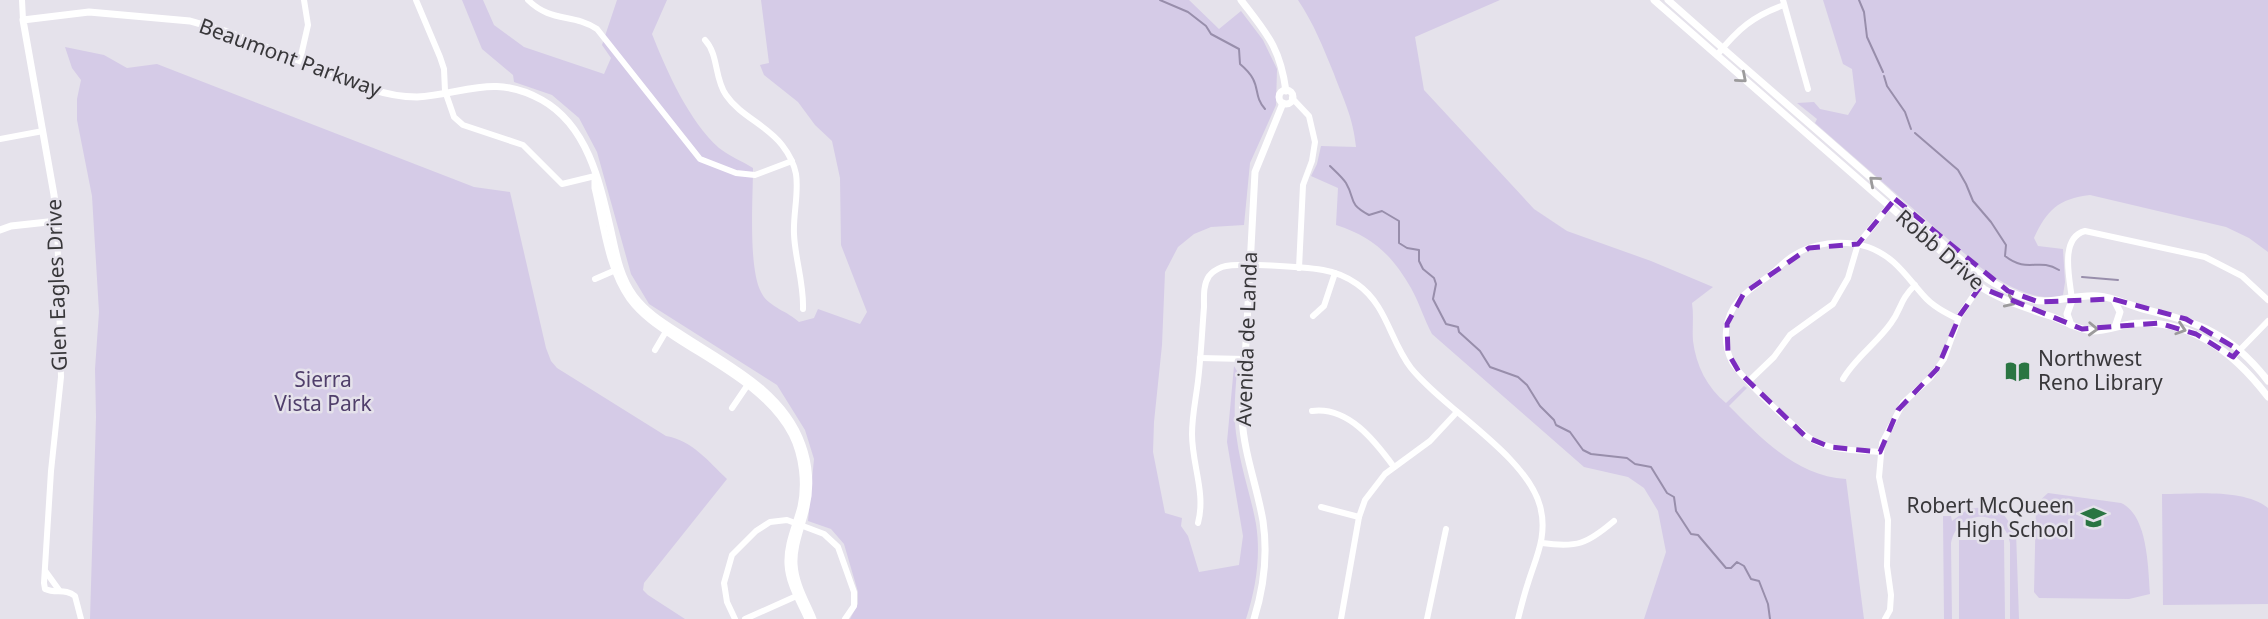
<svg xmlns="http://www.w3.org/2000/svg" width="2268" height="619" font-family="'Noto Sans',sans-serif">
<rect width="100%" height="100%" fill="#e5e2eb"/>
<g fill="#d5cbe7">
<path d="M462,0H483L494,25L524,47L604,74L611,58L602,45L617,0H667L652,34C667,72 689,121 719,148C729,156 742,161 753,168C753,198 748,267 761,292C768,307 788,311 799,322L814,318L818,309L860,324L867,312L841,245L840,178L832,141L815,125L798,102L764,75L760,65L769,63L761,0H1189L1219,29L1241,11L1263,40L1277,69L1276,105L1250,163L1244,225L1211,227L1194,234L1178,247L1165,272L1162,345L1154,422L1153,452L1165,513L1182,518L1181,526L1188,536L1199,572L1239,565L1243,536L1227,442L1234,366L1237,371C1235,394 1233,417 1237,440C1241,469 1251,496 1256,524C1261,556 1256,588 1246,619H850L858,604V592L844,544L831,529L808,521L814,459L805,430L777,385L649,304L631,274L597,152L579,118L552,95L514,82L513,75L482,49Z"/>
<path d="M1298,0H1500L1415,37L1424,90L1534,209L1567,231L1651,261L1713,287L1692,303C1694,316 1692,329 1693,341C1696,365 1707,388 1726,403L1744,386L1747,388L1729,406C1762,439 1797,476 1846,479L1864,619H1644L1666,552L1658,511L1644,488L1628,477L1584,467L1432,334C1424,319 1419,302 1411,288C1392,255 1373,237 1336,225L1338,188L1311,176L1317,164L1321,146L1356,147C1353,117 1344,101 1334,74C1323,47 1314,24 1298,0Z"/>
<path d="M1823,0H2268V252L2249,238L2226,227L2090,195C2058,199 2047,210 2034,238L2038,246L2063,249L2065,282L2063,295C2036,304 2001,283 1980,267L1815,123L1817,119L1797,103L1814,102L1820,109L1848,115L1856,102L1852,69L1843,64Z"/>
<path d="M65,47L104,55L127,68L157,64L474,187L510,192L546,348L551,361L557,368L666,436C693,441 708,461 727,479L644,583L643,590L648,595L685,619H90L96,417L95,369L99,312L92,196L77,120V99L81,80L72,68Z"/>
<path d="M2048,493L2121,503C2148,515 2148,568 2150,594L2129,599L2039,598L2034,592L2036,504Z"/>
<path d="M2162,494C2192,494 2244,488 2268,508V604L2163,605Z"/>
<path d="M1984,507L2004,515L2016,532L2019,619H2010V543C2004,508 1958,508 1951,543L1952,619H1944L1943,516H1951L1952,521L1968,509Z"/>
<path d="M1959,540H2004L2005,619H1959Z"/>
</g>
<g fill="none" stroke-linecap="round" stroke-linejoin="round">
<g stroke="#988eab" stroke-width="2">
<path d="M1160,0L1188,12L1206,26L1211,34L1239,49L1240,64C1264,84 1251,93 1265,109"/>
<path d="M1859,0L1864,12L1867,37L1883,72"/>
<path d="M1884,76L1887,86L1905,112L1911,129"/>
<path d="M1915,133L1958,170L1966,184L1973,201L1991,222L2006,245L2005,256C2028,274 2038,257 2059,270"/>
<path d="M1330,166C1335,171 1342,177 1346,183C1356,200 1347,203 1369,215L1382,211L1399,221V243L1407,248L1419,250V261L1423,269L1434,278L1436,284L1433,299L1446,324L1458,327L1459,332L1480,351L1490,367L1518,377L1527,385L1540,406L1554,420L1556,425L1570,432L1583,450L1591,454L1627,458L1635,464L1651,467L1667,493L1674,497L1676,511L1691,534L1698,535L1726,568H1731L1737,562L1744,566L1751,579L1759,581L1768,604L1770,619"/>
<path d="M2082,277L2118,280"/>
</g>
<g stroke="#fff" stroke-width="6">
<path d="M22,0L23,20"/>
<path d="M416,0L440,57L444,69L445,91L454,117L463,125L523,145L562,184L595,176"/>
<path d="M528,0C551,23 573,13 597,29L700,159L736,173L755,175L792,161"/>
<path d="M1783,0L1808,89"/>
<path d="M705,40C719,55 714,78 726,95C740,116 767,125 782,145C789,154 794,164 796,174C799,193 793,214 794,234C795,259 804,283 803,309"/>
<path d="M1717,55C1738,29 1753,16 1784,5"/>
<path d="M300,60L308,25L304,0"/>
<path d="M1292,98L1309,116L1315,142L1312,161L1303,185L1299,268"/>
<path d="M0,139L43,131"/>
<path d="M57,221L61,377L51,471L44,583L45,589C56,594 65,588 75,596L81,619"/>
<path d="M595,279L618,269"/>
<path d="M2072,300C2070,279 2059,238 2085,231L2205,257L2242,276L2268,300"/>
<path d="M1313,316L1324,306L1335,273"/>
<path d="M655,350L668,328"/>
<path d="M2233,357L2268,321"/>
<path d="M1200,358L1245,359"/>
<path d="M1843,379C1855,358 1877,343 1891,323C1902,308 1899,301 1915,285"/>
<path d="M1749,381L1774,357L1790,335L1833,304L1848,278L1858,244L1895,199"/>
<path d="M732,408L749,383"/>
<path d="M1312,411C1348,406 1375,441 1394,467"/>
<path d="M1880,452C1859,450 1836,451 1817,442C1801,436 1741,377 1732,362C1727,352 1725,342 1726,331C1728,304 1747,291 1766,278C1775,272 1782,263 1791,257C1812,242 1843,239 1868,247C1894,256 1906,276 1923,295C1932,306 1946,313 1958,319"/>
<path d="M1321,507L1359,517"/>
<path d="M1198,523C1206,493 1192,465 1192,434C1192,416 1196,398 1198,381C1201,356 1202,332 1204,307C1204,296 1203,285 1209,276C1212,272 1217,269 1222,267C1237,262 1305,267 1323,270C1335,272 1347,277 1357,284C1387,305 1390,341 1411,368C1445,410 1526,455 1540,506C1548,535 1536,557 1528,583C1524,595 1521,607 1518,619"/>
<path d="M1542,543C1577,548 1587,544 1614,521"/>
<path d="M46,572L59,590"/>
<path d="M735,619L727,602L724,583L732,555L756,531L770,522L787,520L824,534L838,547L854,592V606L845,619"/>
<path d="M745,619L801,594"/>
<path d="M1341,619L1359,517L1365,500L1385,474L1430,441L1457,412"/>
<path d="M1427,619L1446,529"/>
<path d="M1885,619L1890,610L1891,595L1887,566L1888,520L1879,477L1882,443L1903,403L1930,378L1944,359L1960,315L1980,286"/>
</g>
<g stroke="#fff" stroke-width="7">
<path d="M1241,0C1267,34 1280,47 1286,91"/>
<path d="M1654,0L1984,289C2006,302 2029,309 2053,317C2066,322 2078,330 2093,331C2109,331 2124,323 2140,323C2195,321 2237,356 2268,397"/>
<path d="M1668,0C1743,67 1820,132 1895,199C1933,233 1971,277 2020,296C2050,308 2068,294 2098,296C2114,297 2128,305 2143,309C2200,323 2231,333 2268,381"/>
<circle cx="1286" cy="97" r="7"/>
<path d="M595,177V188C604,225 608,268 630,299C642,315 658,326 675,337C716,364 768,389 792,434C803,456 806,484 801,507C796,526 787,544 788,564C789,584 800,601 808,619"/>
<path d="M0,230L11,226L57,221L54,195L23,20L89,12L190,21L225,31L371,89C386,94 401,97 417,97C465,94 494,73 542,100C588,126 600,183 611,231C616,254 620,277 634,296C646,312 662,322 679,333C724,363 783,390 802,445C809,464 811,487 806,507C802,526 793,545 794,564C795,584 806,602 813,619"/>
<path d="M2114,300L2120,312L2115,327"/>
<path d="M2071,325L2067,314L2072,300"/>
<path d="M1254,619C1264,587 1268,555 1263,521C1257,486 1244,454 1242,418L1255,172L1283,103"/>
</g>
</g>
<defs><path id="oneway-chevron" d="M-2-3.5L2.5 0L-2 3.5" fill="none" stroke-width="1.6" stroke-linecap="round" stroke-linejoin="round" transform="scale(1.75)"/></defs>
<g stroke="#9c9b9c">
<use href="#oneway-chevron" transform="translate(1742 78) rotate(41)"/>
<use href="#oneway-chevron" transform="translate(1874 181) rotate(-139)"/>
<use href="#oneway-chevron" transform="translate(2010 302) rotate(24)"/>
<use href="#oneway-chevron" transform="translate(2093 329) rotate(2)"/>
<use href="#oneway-chevron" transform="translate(2181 329) rotate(18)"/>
</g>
<path fill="none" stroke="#7b2cbf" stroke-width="5" stroke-dasharray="14 9" stroke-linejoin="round" d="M1895,199L2008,291L2039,302L2113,299L2186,319L2239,350L2233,357L2196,334L2159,323L2082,329L1980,287L1960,315L1937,369L1898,410L1880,452L1830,447L1806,437L1739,372L1728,353L1727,324L1744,293L1809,248L1858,244Z"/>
<defs>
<symbol id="library-bare" viewBox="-9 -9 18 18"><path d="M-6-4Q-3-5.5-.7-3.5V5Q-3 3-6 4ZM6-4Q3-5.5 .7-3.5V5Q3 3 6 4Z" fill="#2a7542" stroke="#e5e2eb" stroke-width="2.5" paint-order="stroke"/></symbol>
<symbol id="school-bare" viewBox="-9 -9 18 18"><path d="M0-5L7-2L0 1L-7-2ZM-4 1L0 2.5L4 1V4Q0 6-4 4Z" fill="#2a7542" stroke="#e5e2eb" stroke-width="2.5" paint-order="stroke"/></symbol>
</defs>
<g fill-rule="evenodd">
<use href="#library-bare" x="2000" y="354" width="35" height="35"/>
<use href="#school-bare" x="2076" y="500" width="35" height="35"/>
</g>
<g text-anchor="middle" stroke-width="5" stroke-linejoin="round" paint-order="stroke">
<g font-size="21" fill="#38373a" stroke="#e5e2eb">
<text transform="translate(290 58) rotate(20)" y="7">Beaumont Parkway</text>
<text transform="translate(1940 250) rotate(41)" y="7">Robb Drive</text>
<text transform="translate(57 285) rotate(-92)" y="7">Glen Eagles Drive</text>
<text transform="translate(1247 339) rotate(-88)" y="7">Avenida de Landa</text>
</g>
<g font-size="21" fill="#38373a" stroke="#e5e2eb" text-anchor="start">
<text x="2038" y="366">Northwest<tspan x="2038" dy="24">Reno Library</tspan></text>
<text x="2074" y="513" text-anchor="end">Robert McQueen<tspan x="2074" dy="24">High School</tspan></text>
</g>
<g font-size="21" fill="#503f6b" stroke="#e5e2eb">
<text x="323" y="387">Sierra<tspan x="323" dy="24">Vista Park</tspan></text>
</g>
</g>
</svg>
